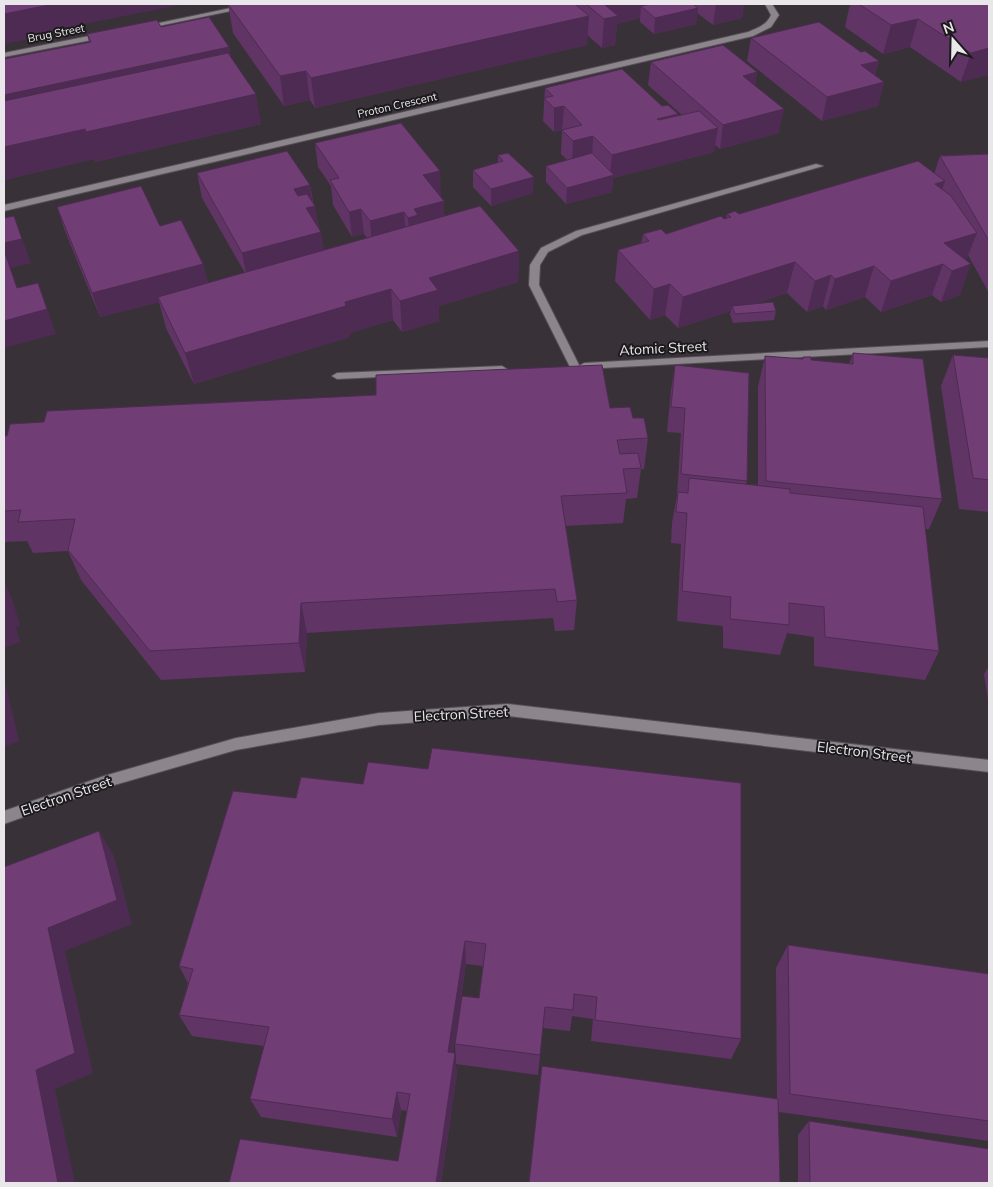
<svg xmlns="http://www.w3.org/2000/svg" width="993" height="1187" font-family="Mulish,sans-serif">
<rect width="100%" height="100%" fill="#383238"/>
<g fill="none" stroke-linecap="round" stroke-linejoin="round">
<defs>
<path id="service" d="M816,164L823,166L582,235L548,252L540,265L539,285L580,367L579,369H571L529,285L530,265L541,248L576,231Z"/>
<g id="minor">
<path d="M250,4H264L144,29L140,27Z"/>
<path d="M765,4H772L779,15L771,27L753,36L4,211V205L748,32C757,28 767,25 771,15Z"/>
<path d="M104,33H107V37L4,57V53Z"/>
<path d="M989,341V347L584,369L579,366L584,363Z"/>
<path d="M502,366L507,369L506,371L337,379L332,376L337,373Z"/>
<path d="M507,704L989,760V772L507,716L379,725L236,750L104,788L4,824V811L104,776L236,738L379,713Z"/>
</g>
</defs>
<use href="#service" stroke="#544f54" stroke-width="2"/>
<use href="#minor" stroke="#544f54" stroke-width="2"/>
<use href="#service" fill="#8c858c" fill-rule="evenodd"/>
<use href="#minor" fill="#8c858c" fill-rule="evenodd"/>
</g>
<g fill="#603465">
<path d="M228,4H744L742,18L713,25L697,13L696,24L654,34L640,22V18L617,24L615,45L602,48L587,35V45L315,108L310,100L284,106L233,33Z"/>
<path d="M850,4H989L961,82L910,47L883,54L845,27Z"/>
<path d="M161,27L229,47L231,57L261,124L95,162L94,159L4,180L89,42L87,34Z"/>
<path d="M751,38L861,52L879,61L875,75L884,82L878,106L822,121L747,61Z"/>
<path d="M651,62L757,72L755,85L779,133L720,149L715,145L714,152L613,178L612,192L566,204L546,182V166L567,160L561,154L562,130L554,132L543,121L545,88L662,106L678,114V116L682,115L648,85Z"/>
<path d="M315,143L441,195L439,196L444,201V216L519,251L518,282L439,306V321L402,332L393,320L350,333V337L194,384L166,328L159,302L100,317L65,231L57,207L160,226L203,264L208,283L245,273L202,198L197,173L310,185L313,201L324,250L367,238L364,234L352,237L333,205L331,186L318,167Z"/>
<path d="M989,154V293L968,255L966,260L960,295L941,302L932,295L881,312L865,297L826,310L823,306L807,312L787,293L754,304L776,311L774,320L733,323L730,314L731,311L678,328L665,315L650,320L615,281L618,250L641,244L643,234H666L726,218L727,214H739L934,174L940,156Z"/>
<path d="M498,155L533,193L491,206L473,187V170L498,163Z"/>
<path d="M853,353L942,499L929,529H925L939,651L925,680L814,666V637L787,633L780,655L723,648V626L677,621L681,544L671,543L672,523L677,495L681,433L667,432L671,390L675,365L747,481L746,484L758,485V387L765,356L803,359V357L811,360L849,364Z"/>
<path d="M953,355L989,358V512L959,509L941,386Z"/>
<path d="M610,408L633,418L648,438L644,469H641L637,498L626,499L623,523L565,526L577,600L574,630L555,631L553,618L307,633L305,672L161,680L81,580L68,551L33,553L27,541L4,542V436Z"/>
<path d="M989,666V706L984,674Z"/>
<path d="M233,791L741,1039L731,1059L591,1041L593,1019L572,1016L570,1031L543,1028L538,1075L456,1064L455,1044L479,998L483,966L466,964L453,1053L457,1073L441,1183H229L398,1161L407,1111L401,1110L397,1137L261,1117L250,1099L264,1046L192,1036L179,1015L188,983L179,966Z"/>
<path d="M788,945L989,974V1141L779,1112L777,1099L776,968Z"/>
<path d="M809,1121L989,1183H798V1135Z"/>
</g>
<g fill="#4e2b52">
<path d="M54,4H184L79,25L80,29L4,44V14Z"/>
<path d="M599,4H684L641,6L640,18L617,24L615,45L602,48L604,19Z"/>
<path d="M716,4H744L742,18L713,25Z"/>
<path d="M698,8L696,24L654,34L655,18Z"/>
<path d="M589,16L587,45L315,108L311,78Z"/>
<path d="M918,19L910,47L883,54L891,25Z"/>
<path d="M229,47L234,76L4,127V95Z"/>
<path d="M989,48V75L961,82L971,53Z"/>
<path d="M879,61L873,84L861,65Z"/>
<path d="M306,71L310,100L284,106L280,76Z"/>
<path d="M757,72L753,96L743,76Z"/>
<path d="M884,82L878,106L822,121L827,97Z"/>
<path d="M256,94L261,124L95,162L86,132Z"/>
<path d="M564,106L562,130L554,132V108Z"/>
<path d="M784,109L779,133L720,149L723,125Z"/>
<path d="M678,114L675,138L657,119Z"/>
<path d="M718,128L714,152L613,178L612,192L566,204L567,188L610,176L612,155Z"/>
<path d="M85,129L94,159L4,180V147Z"/>
<path d="M593,136L592,160L572,165L573,141Z"/>
<path d="M440,171L441,195L424,200L423,175Z"/>
<path d="M534,177L533,193L491,206V189Z"/>
<path d="M945,181L934,212L935,184Z"/>
<path d="M310,185L313,206H315L319,230L294,189Z"/>
<path d="M444,201V226L410,242L408,218L414,209Z"/>
<path d="M361,209L364,234L352,237L349,212Z"/>
<path d="M404,212L406,236L372,245L370,221Z"/>
<path d="M14,216L31,263L11,268L27,313L4,250V243Z"/>
<path d="M321,232L325,256L247,278L242,253Z"/>
<path d="M977,233L965,263L943,264L932,295L881,312L891,281L944,243Z"/>
<path d="M519,251L518,282L439,306V321L402,332L400,301L429,278Z"/>
<path d="M795,262L787,293L734,310L732,306L731,311L678,328L683,297Z"/>
<path d="M203,264L209,288L158,297L159,302L100,317L92,293Z"/>
<path d="M971,264L960,295L941,302L952,271Z"/>
<path d="M874,266L865,297L826,310L835,279Z"/>
<path d="M831,275L823,306L807,312L815,281Z"/>
<path d="M38,283L56,334L4,348V321Z"/>
<path d="M670,284L665,315L650,320L654,289Z"/>
<path d="M391,289L393,320L350,333V337L194,384L185,353L345,302Z"/>
<path d="M4,582L13,601L20,626L16,627L20,642L4,648Z"/>
<path d="M301,603L307,633L305,672L299,643Z"/>
<path d="M4,683L6,686L19,741L4,747Z"/>
<path d="M99,831L114,856L132,924L65,951L93,1073L55,1089L75,1183H58L36,1070L48,928Z"/>
<path d="M465,941L466,964L450,1072L448,1052Z"/>
<path d="M455,1053L457,1073L441,1183H436Z"/>
<path d="M397,1092L401,1110L397,1137L392,1119Z"/>
</g>
<g fill="#703d75" stroke="#4e2b52">
<path d="M4,4H54L4,14Z"/>
<path d="M228,4H575L589,16L311,78L306,71L280,76Z"/>
<path d="M586,4H604L618,16L604,19Z"/>
<path d="M652,4H693L698,8L655,18L641,6Z"/>
<path d="M859,4H989V48L971,53L918,19L891,25Z"/>
<path d="M209,17L229,47L4,95V59L91,42L87,34L157,20L161,27Z"/>
<path d="M819,22L861,52L865,51L879,61L861,65L884,82L827,97L751,38Z"/>
<path d="M723,45L757,72L743,76L784,109L723,125L651,62Z"/>
<path d="M228,53L256,94L86,132L85,129L4,147V101Z"/>
<path d="M622,69L662,106L668,105L678,114L657,119L659,120L699,111L718,128L612,155L593,136L573,141L562,130L582,125L564,106L554,108L544,98L553,96L545,88Z"/>
<path d="M401,123L440,171L423,175L444,201L414,209L418,215L408,218L404,212L370,221L361,209L349,212L330,180L339,178L315,143Z"/>
<path d="M287,151L310,185L294,189L298,196L307,194L315,206L306,208L321,232L242,253L197,173Z"/>
<path d="M508,153L534,177L491,189L473,170L503,161L498,155Z"/>
<path d="M592,153L614,175L567,188L546,166Z"/>
<path d="M989,154V241L940,156Z"/>
<path d="M918,161L945,181L935,184L951,196L977,233L944,243L971,264L952,271L943,264L891,281L874,266L835,279L831,275L815,281L795,262L683,297L670,284L654,289L618,250L649,241L643,234L661,229L666,234L721,216L724,219L731,217L727,214L735,211L739,214Z"/>
<path d="M141,186L160,226L181,220L203,264L92,293L57,207Z"/>
<path d="M480,206L519,251L429,278L438,290L400,301L391,289L345,302L346,306L185,353L158,297Z"/>
<path d="M14,216L22,239L4,243V218Z"/>
<path d="M4,250L17,288L38,283L47,309L4,321Z"/>
<path d="M773,302L776,311L735,314L732,306Z"/>
<path d="M853,353L923,359L942,499L766,481L765,356L803,359V357H811V360L853,364Z"/>
<path d="M953,355L989,358V480L973,478Z"/>
<path d="M602,365L610,408L630,407L633,418H644L648,438L617,440L620,454L638,453L641,468L623,469L627,493L561,496L577,600L557,602L555,589L301,603L299,643L150,651L68,550L75,519L18,522L21,510L4,511V436H7L10,424L44,422L47,411L376,395V375Z"/>
<path d="M675,365L749,373L747,481L681,474L685,408L671,407Z"/>
<path d="M689,478L790,489V493L923,507L939,651L825,637L824,607L789,603V625L730,619L731,597L682,591L687,513L676,512L678,492L688,493Z"/>
<path d="M432,748L741,783V1039L595,1020L597,997L574,994L573,1010L545,1007L540,1055L455,1044L462,996L479,998L486,944L465,941L448,1052L455,1053L436,1183H229L240,1139L398,1161L410,1094L397,1092L392,1119L250,1099L269,1027L179,1015L193,969L179,966L233,791L296,798L301,777L363,784L368,762L428,769Z"/>
<path d="M99,831L117,900L48,928L75,1053L36,1070L58,1183H4V867Z"/>
<path d="M788,945L989,974V1121L790,1094Z"/>
<path d="M542,1066L778,1099L780,1183H529Z"/>
<path d="M809,1121L989,1149V1183H810Z"/>
</g>
<g text-anchor="middle" stroke-width="4" stroke-linejoin="round" paint-order="stroke">
<g font-size="11" fill="#eae7eb" stroke="#1d1a1d">
<text transform="translate(56 33) rotate(-11)" y="4">Brug Street</text>
<text transform="translate(397 105) rotate(-13)" y="4">Proton Crescent</text>
</g>
<g font-size="14" fill="#eae7eb" stroke="#1d1a1d">
<text transform="translate(663 348) rotate(-3)" y="5">Atomic Street</text>
<text transform="translate(461 714) rotate(-3)" y="5">Electron Street</text>
<text transform="translate(864 752) rotate(7)" y="5">Electron Street</text>
<text transform="translate(66 796) rotate(-19)" y="5">Electron Street</text>
</g>
</g>
<rect width="993" height="1187" fill="none" stroke="#eae7eb" stroke-width="10"/>
<g transform="translate(953 40) rotate(340)" stroke="#1d1a1d" stroke-width="4" paint-order="stroke">
<path d="M0-4L9 19L0 12L-9 19Z" fill="#eae7eb"/>
<text y="-8" font-size="14" font-weight="bold" text-anchor="middle" fill="#eae7eb">N</text>
</g>
</svg>
